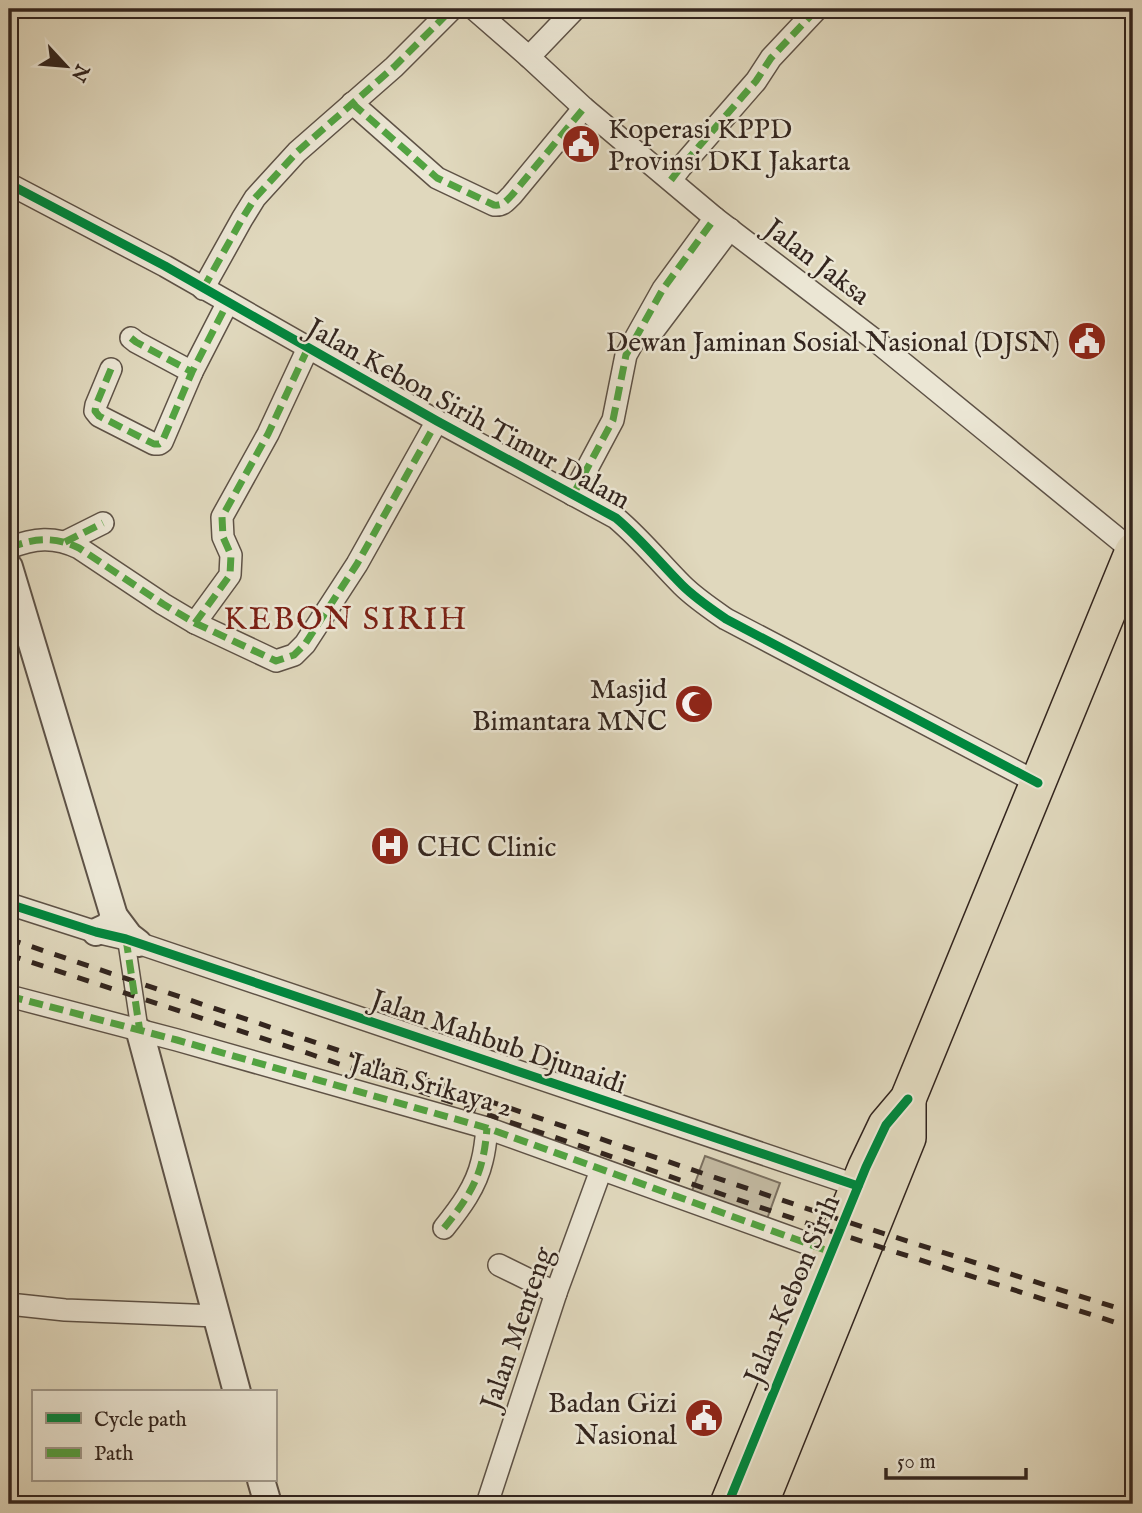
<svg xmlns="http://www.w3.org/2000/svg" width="1142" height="1513" font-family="'IM FELL English',serif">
<rect width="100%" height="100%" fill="#e0d8bd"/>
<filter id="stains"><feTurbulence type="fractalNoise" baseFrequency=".00286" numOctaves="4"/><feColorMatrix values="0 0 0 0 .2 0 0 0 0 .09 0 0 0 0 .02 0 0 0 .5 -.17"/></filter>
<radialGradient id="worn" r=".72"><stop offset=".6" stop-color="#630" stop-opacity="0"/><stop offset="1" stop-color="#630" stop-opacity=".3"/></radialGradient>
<path fill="#c3baa2" stroke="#7b7060" stroke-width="2" d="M705,1156L780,1183L767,1219L692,1191Z"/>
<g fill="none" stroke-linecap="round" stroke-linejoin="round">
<defs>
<path id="pedestrian" d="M126,939L140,1032"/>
<g id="minor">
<path d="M474,9L529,57L584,108L715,218L871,337L1133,551"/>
<path d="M529,57L575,9"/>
<path d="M352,103L437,178L494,205C503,206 506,201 512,195L584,108"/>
<path d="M671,180L681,167L756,81L771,58L817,9"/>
<path d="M9,184L165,266L437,421L616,518C641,539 659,562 682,585C695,598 710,608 726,619L1038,783"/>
<path d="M203,289L242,219L255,198L297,152L394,67L452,9"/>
<path d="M651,334L730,229"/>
<path d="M131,338L136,342L192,372"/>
<path d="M111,369L96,405L95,411L99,416L154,444H159L162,442L192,372L228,302"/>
<path d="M573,495L613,420L626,355L663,289L715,218"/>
<path d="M65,542L103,523"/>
<path d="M9,548C34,538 54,536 79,548L163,604L195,623L276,661L294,655L305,644L357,564L437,421"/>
<path d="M195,623L230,575L231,555L223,537L222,517L268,434L308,348"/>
<path d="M9,904L96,932L126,939L858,1186"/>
<path d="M9,996L177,1040L487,1128L831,1252"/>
<path d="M444,1228C460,1208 476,1187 482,1161C485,1150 486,1139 487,1128"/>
<path d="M499,1265L556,1293"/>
<path d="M9,1304L65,1310L217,1316"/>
<path d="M487,1504L556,1293L601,1170"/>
</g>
<g id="tertiary">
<path d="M9,567L114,916L129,936L138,943"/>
<path d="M96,932L109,926L114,916"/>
<path d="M140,1032L237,1392"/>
<path d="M261,1480L268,1504"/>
</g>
<g id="primary">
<path d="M728,1504L866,1167L886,1125L908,1099L1133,551"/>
<path d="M760,1504L908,1138V1099"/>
</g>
</defs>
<use href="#pedestrian" stroke="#5e5246" stroke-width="19"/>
<use href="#minor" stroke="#5e5246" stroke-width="24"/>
<use href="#tertiary" stroke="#5e5246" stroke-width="30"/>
<use href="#primary" stroke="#33251e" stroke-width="38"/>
<use href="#pedestrian" stroke="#ebe6d4" stroke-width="16"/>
<use href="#minor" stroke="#ebe6d4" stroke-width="21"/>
<use href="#tertiary" stroke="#ebe6d4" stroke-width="26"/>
<use href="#primary" stroke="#e0d8bd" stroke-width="35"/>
<g stroke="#33251e" stroke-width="5" stroke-dasharray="12 12" stroke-linecap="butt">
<path d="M9,939L835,1218L1133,1313"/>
<path d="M9,955L313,1055L830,1231L1133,1328"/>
</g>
<g stroke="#52a341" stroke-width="7" stroke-dasharray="14 7" stroke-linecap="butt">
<path d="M352,103L437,178L494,205C503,206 506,201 512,195L584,108"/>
<path d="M671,180L681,167L756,81L771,58L817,9"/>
<path d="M203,289L242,219L255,198L297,152L394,67L452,9"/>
<path d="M131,338L136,342L192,372"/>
<path d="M111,369L96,405L95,411L99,416L154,444H159L162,442L192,372L228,302"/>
<path d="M573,495L613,420L626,355L663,289L715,218"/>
<path d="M65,542L103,523"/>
<path d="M9,548C34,538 54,536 79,548L163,604L195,623L276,661L294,655L305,644L357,564L437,421"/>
<path d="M195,623L230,575L231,555L223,537L222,517L268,434L308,348"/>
<path d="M126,939L140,1032"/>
<path d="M9,996L177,1040L487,1128L831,1252"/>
<path d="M444,1228C460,1208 476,1187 482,1161C485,1150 486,1139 487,1128"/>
</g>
<defs>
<g id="cycleway">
<path d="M9,184L165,266L437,421L616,518C641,539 659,562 682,585C695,598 710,608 726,619L1038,783"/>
<path d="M9,904L96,932L126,939L858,1186"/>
<path d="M728,1504L866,1167L886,1125L908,1099"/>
</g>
</defs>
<use href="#cycleway" stroke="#ebe6d4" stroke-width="13"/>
<use href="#cycleway" stroke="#00873e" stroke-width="9"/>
</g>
<defs>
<symbol id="civic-disc" viewBox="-11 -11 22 22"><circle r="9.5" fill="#8f2418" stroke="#ebe6d4"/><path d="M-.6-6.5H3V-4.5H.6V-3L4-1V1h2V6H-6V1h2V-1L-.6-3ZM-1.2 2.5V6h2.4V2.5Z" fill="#fff"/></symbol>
<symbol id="mosque-disc" viewBox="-11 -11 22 22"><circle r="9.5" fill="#8f2418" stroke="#ebe6d4"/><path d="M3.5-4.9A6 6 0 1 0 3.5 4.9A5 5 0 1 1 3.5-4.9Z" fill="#fff"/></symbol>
<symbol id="hospital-disc" viewBox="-11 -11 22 22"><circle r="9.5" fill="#8f2418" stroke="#ebe6d4"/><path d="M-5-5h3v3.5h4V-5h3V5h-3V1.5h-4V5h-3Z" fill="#fff"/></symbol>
</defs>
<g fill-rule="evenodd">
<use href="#civic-disc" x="559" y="122" width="44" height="44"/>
<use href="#civic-disc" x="1065" y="319" width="44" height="44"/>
<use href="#mosque-disc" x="672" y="682" width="44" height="44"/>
<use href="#hospital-disc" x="368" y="824" width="44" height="44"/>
<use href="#civic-disc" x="682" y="1396" width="44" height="44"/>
</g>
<g text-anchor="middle" stroke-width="5" stroke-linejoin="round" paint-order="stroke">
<g font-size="28" fill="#33251e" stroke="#ebe6d4" text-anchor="end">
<text x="608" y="138" text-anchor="start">Koperasi KPPD<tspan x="608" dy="32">Provinsi DKI Jakarta</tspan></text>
<text x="1060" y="351">Dewan Jaminan Sosial Nasional (DJSN)</text>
<text x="667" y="698">Masjid<tspan x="667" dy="32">Bimantara MNC</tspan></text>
<text x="417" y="856" text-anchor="start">CHC Clinic</text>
<text x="677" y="1412">Badan Gizi<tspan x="677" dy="32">Nasional</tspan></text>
</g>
<g font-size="28" fill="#33251e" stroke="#ebe6d4">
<text transform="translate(818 261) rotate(37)" y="10">Jalan Jaksa</text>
<text transform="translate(469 413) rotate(29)" y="10">Jalan Kebon Sirih Timur Dalam</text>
<text transform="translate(499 1041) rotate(19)" y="10">Jalan Mahbub Djunaidi</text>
<text transform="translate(432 1084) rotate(16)" y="10">Jalan Srikaya 2</text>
<text transform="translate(791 1289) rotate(-67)" y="10">Jalan Kebon Sirih</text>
<text transform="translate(516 1328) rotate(-71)" y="10">Jalan Menteng</text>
</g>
<g font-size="32" letter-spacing="2" fill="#7a1f14" stroke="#ebe6d4">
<text x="346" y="629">KEBON SIRIH</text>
</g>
</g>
<rect width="1142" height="1513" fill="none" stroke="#e0d8bd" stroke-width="35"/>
<rect x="10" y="10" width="1121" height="1492" fill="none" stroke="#33251e" stroke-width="3.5"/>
<rect x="18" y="18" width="1107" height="1478" fill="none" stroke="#33251e" stroke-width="2"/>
<rect x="32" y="1390" width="245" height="91" fill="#ebe6d4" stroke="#a1998b" stroke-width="2"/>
<rect x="46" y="1413" width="35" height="10" fill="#00873e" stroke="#a1998b" stroke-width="2"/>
<text x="94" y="1426" font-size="21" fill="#33251e">Cycle path</text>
<rect x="46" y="1448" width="35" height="10" fill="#52a341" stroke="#a1998b" stroke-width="2"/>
<text x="94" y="1460" font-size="21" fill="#33251e">Path</text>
<g transform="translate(66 66) rotate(116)" stroke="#ebe6d4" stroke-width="5" paint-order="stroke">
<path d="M0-5L12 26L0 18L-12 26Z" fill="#33251e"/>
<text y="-10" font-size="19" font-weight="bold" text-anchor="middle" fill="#33251e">N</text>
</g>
<path d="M886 1468v10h140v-10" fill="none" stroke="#33251e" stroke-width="3.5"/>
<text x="897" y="1468" font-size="21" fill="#33251e" stroke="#ebe6d4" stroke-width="5" paint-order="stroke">50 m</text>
<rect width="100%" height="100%" filter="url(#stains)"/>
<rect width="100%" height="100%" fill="url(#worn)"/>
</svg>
